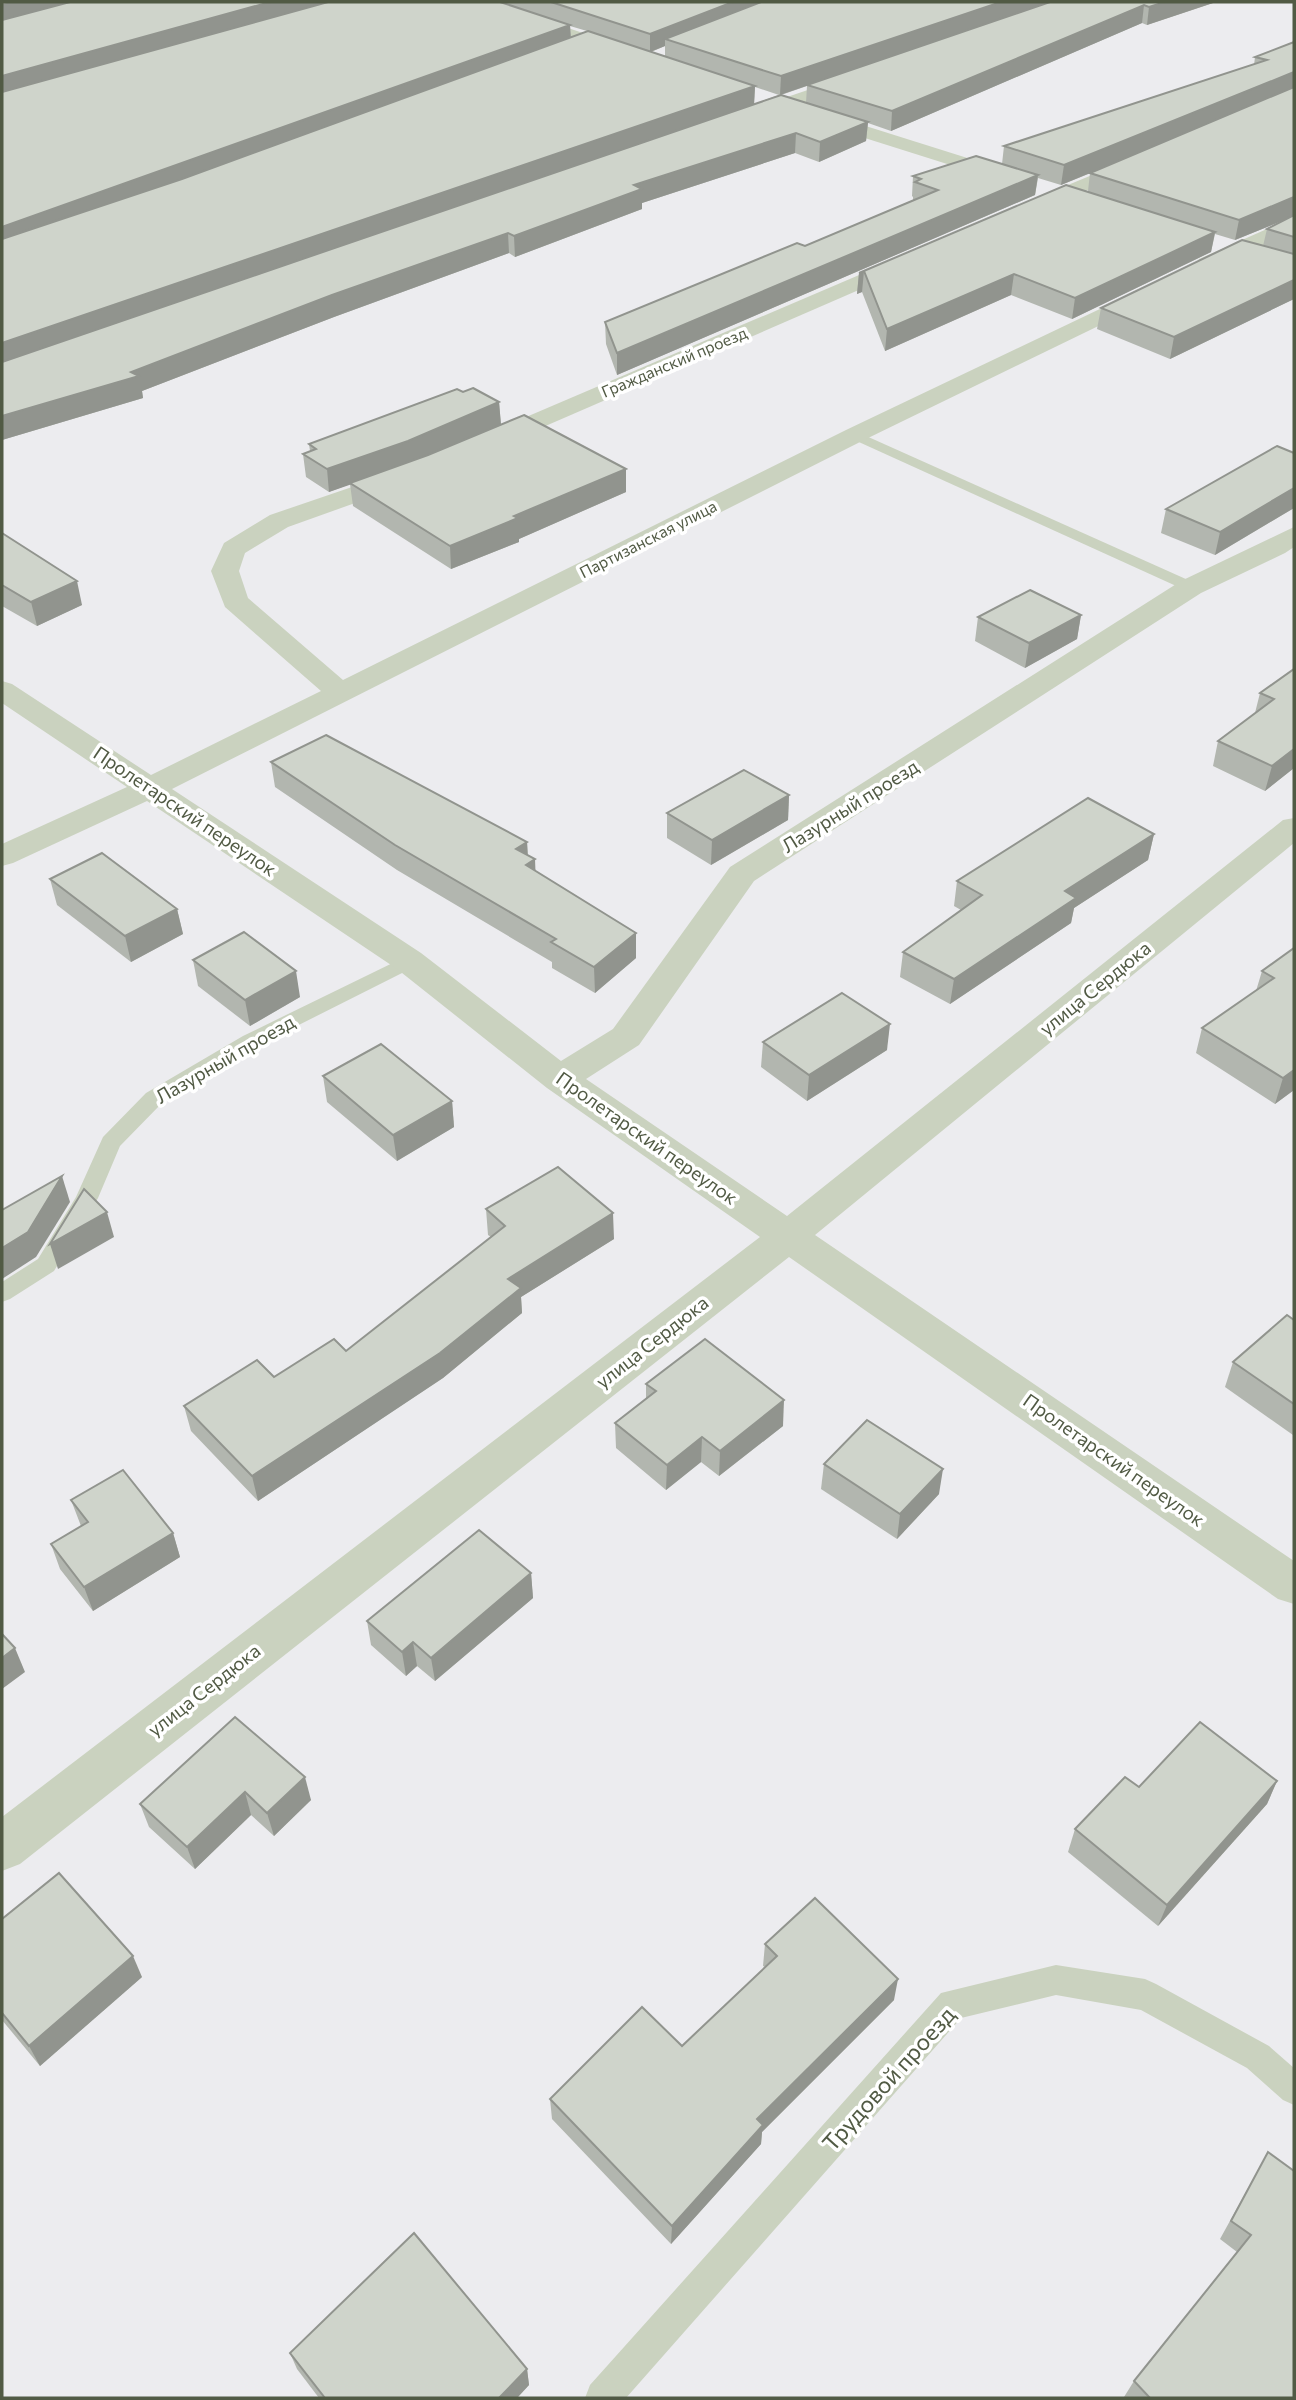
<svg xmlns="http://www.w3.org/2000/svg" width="1296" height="2400" font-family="Commissioner,sans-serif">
<rect width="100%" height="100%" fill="#ececef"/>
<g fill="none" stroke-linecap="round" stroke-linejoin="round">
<g fill="#cad2bf" fill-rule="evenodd">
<path d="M855,431L1197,584L1199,587L1197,590H1185L850,438L848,435L850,432Z"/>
<path d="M409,955L416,956L419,961L416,966L257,1046L162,1103L120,1146L98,1198L54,1271L10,1299L2,1302V1282L38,1259L76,1197L103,1137L146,1093L243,1036Z"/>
<path d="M1056,1965L1145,1979L1156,1984L1269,2046L1294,2068V2105L1283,2100L1247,2068L1141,2010L1056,1995L961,2018L626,2398H585L590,2385L941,1993Z"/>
</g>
<g fill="#cad2bf" fill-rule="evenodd">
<path d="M466,2H490L631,49L634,53L631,57H619L468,6Z"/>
<path d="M855,74L861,75L864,79L861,83L754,121H740L738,117L740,113Z"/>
<path d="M818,111L1015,173L1018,177L1015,181H1001L811,121L809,117L811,113Z"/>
<path d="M1138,156L1145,158L1148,162L1145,166L1036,212H1022L1019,208L1022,204Z"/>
<path d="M1294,217V231L1215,269H1199L1196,264L1199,259Z"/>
<path d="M906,255L914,256L917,261L914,266L495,448L486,450L477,448L474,443L477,438Z"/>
<path d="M1146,287L1154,289L1157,294L1154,299L864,440L172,789L421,953L561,1061L613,1029L730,867L1181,581L1294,527V547L1285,553L1201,593L754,881L639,1045L586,1079L787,1216L1283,820L1294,818V843L815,1235L1294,1561V1604L1278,1599L789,1257L20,1864L2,1871V1817L760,1237L547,1088L397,969L147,801L13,863L2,866V844L127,787L2,703V681L12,684L151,775L321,691L225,607L211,571L224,543L270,515L393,473L402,470L411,473L415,478L411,483L288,527L245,553L239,571L248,598L343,680L846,430Z"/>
</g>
</g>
<g fill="#b2b6af" fill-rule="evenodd">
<path d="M2,2H1216L1147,25L1142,23L891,131L868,123L866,141L819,162L795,153L642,203V209L515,257L509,253L334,317L142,391L143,398L2,440ZM570,26L587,31L571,37ZM665,46V56L651,52ZM807,86L806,103L781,95ZM755,87L779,95L754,104Z"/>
<path d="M1294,42V299L1170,359L1097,329L1101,308L1263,246L1267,229L1284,220L1235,240L1215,234L1211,252L1072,319L1011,295L885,351L862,292L857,294L859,273L1088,191L1090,173L1133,156L1061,185L1038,178L1035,195L617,375L606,344L605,322L805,246L913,200V197L912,196L913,176L1002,164L1004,146L1254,65L1255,57Z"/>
<path d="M463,392L499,402L501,425L626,492L519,539V542L451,569L353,506L350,484L329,492L306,477L303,454L310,451L309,444Z"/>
<path d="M1294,453V508L1215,555L1161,533L1166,509Z"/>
<path d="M2,533L82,605L37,626L2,606Z"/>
<path d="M1081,615L1077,639L1025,668L975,641L978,617Z"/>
<path d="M1294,669V768L1265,791L1213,766L1218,741L1255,713L1260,693Z"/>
<path d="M271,762L527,842L528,855L536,871L636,933V958L595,993L552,968V962L397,870L275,787Z"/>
<path d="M789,795L788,820L711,865L667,838V813Z"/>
<path d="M1154,834L1148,860L1074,908L1071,923L950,1004L900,977L903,952L961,910L954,906L957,881Z"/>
<path d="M50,879L177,909L183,934L131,962L57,905Z"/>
<path d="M1294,948V1090L1275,1104L1196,1053L1202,1028L1256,991L1262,971Z"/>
<path d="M193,960L300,997L250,1026L198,986Z"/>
<path d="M763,1042L887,1050L807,1101L761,1067Z"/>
<path d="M323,1076L452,1101L454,1127L397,1161L327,1102Z"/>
<path d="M486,1209L614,1239L521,1297L522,1313L443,1378L258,1501L191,1431L184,1406L274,1377L346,1351L491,1237L488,1235Z"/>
<path d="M1294,1320V1434L1293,1435L1225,1387L1233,1362Z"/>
<path d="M646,1384L783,1426L719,1476L701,1462L666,1490L616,1448L615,1423L646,1399Z"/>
<path d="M824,1464L939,1494L897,1539L821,1489Z"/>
<path d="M71,1500L173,1533L180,1557L93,1611L60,1569L51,1544L81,1526Z"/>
<path d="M531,1573L533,1598L435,1681L417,1666L406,1676L371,1645L367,1621Z"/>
<path d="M235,1717L311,1800L274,1836L251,1815L195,1869L149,1827L140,1804Z"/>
<path d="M1277,1781L1267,1804L1158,1926L1068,1852L1075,1829L1139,1787Z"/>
<path d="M2,1919L142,1977L40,2066L2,2020Z"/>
<path d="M765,1944L894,2000L762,2132L761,2144L671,2244L552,2119L550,2099L682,2046L765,1967L763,1966Z"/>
<path d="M1268,2152L1294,2398H1125L1124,2397L1134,2381L1237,2252L1220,2239Z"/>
<path d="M290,2353L527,2369L529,2385L517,2398H319L297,2369Z"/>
</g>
<g fill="#91948e">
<path d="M12,2H82L2,23V4Z"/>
<path d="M270,2H336L2,96V76Z"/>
<path d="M733,2H778L665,39V46L650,52V34Z"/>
<path d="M1001,2H1051L780,95L781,76Z"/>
<path d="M1165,2H1216L1147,25L1149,7Z"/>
<path d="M1144,5L1142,23L891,131L892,111Z"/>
<path d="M570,25L571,43L2,249V227Z"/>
<path d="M1294,72V89L1061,185L1064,165Z"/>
<path d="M755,86L754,105L2,366V343Z"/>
<path d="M868,122L866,141L819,162L820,142Z"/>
<path d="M796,133L795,153L642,203V209L515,257L514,236L634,185Z"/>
<path d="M1038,175L1035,195L617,375V353Z"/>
<path d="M1294,197V216L1235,240L1239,220Z"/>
<path d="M1215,232L1211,252L1072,319L1075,298Z"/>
<path d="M508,233L509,253L334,317L142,391L143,398L2,440V416L131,372L332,295Z"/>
<path d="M864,271L862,292L857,294L859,273Z"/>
<path d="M1014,274L1011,295L885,351L887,329Z"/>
<path d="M1294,280V299L1170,359L1174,337Z"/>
<path d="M499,402L501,425L410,464L329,492L327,469Z"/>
<path d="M626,469V492L519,539V542L451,569L450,546L514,516Z"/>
<path d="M1294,488V508L1215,555L1220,532Z"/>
<path d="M77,581L82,605L37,626L31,602Z"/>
<path d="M1081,615L1077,639L1025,668L1029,643Z"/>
<path d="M1294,749V768L1265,791L1272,766Z"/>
<path d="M789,795L788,820L711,865L712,840Z"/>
<path d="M1154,834L1148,860L1074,908L1071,923L950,1004L954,979L1065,891Z"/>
<path d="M527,842L528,863L535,859L536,885L516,849Z"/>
<path d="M177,909L183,934L131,962L125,936Z"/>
<path d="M636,933V958L595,993L594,967Z"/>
<path d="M296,971L300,997L250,1026L245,1000Z"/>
<path d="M890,1024L887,1050L807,1101L809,1075Z"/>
<path d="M1294,1070V1090L1275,1104L1283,1078Z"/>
<path d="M452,1101L454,1127L397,1161L393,1135Z"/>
<path d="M62,1176L70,1202L36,1257L2,1279V1248Z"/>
<path d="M107,1212L114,1237L58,1269L50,1244Z"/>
<path d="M613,1213L614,1239L521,1297L522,1313L443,1378L258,1501L252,1476L508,1279Z"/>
<path d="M784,1400L783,1426L719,1476L720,1451Z"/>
<path d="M702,1437L701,1462L666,1490L667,1465Z"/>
<path d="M943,1469L939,1494L897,1539L900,1514Z"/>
<path d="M173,1533L180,1557L93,1611L84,1587Z"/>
<path d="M531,1573L533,1598L435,1681L431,1658Z"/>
<path d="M413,1642L417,1666L406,1676L402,1652Z"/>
<path d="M15,1648L25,1672L2,1689V1658Z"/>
<path d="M305,1777L311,1800L274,1836L267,1813Z"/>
<path d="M1277,1781L1267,1804L1158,1926L1167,1905Z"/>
<path d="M245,1792L251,1815L195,1869L187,1847Z"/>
<path d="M133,1956L142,1977L40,2066L29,2046Z"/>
<path d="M898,1979L894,2000L762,2132L761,2144L671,2244L672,2226L757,2119Z"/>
<path d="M527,2369L529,2385L517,2398H499Z"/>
</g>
<g fill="#cfd4cb" stroke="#91948e" stroke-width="2">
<path d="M70,2H270L2,76V20Z"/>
<path d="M328,2H500L570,25L2,227V92Z"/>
<path d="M551,2H733L650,34Z"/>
<path d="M761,2H1001L781,76L665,39Z"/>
<path d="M1050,2H1165L1149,7L1144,5L892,111L807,85Z"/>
<path d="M588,31L755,86L2,343V239L182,179Z"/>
<path d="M1294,42V72L1064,165L1004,146L1267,60L1255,57Z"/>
<path d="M1294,87V197L1239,220L1090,173Z"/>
<path d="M781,95L868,122L820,142L796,133L634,185L642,189L514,236L508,233L332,295L131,372L139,376L2,416V362Z"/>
<path d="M976,156L1038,175L617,353L605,322L797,243L805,246L938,190L915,182L921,179L913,176Z"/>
<path d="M1066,185L1215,232L1075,298L1014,274L887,329L864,271L859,273Z"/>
<path d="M1294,215V237L1267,229Z"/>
<path d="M1242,240L1294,254V280L1174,337L1101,308Z"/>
<path d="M473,388L499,402L408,441L327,469L303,454L316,449L309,444L457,389L463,392Z"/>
<path d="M524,415L626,469L514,516L518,518L450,546L350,483L428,455Z"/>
<path d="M1277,446L1294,453V488L1220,532L1166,509Z"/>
<path d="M2,533L77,581L31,602L2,585Z"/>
<path d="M1030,590L1081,615L1029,643L978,617Z"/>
<path d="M1294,669V749L1272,766L1218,741L1274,699L1260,693Z"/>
<path d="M326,735L527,842L516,849L535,859L526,865L636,933L594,967L551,942L556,939L395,845L271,762Z"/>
<path d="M744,770L789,795L712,840L667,813Z"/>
<path d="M1088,798L1154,834L1065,891L1076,898L954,979L903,952L982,895L957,881Z"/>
<path d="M102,853L177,909L125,936L50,879Z"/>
<path d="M244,932L296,971L245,1000L193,960Z"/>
<path d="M1294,948V1070L1283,1078L1202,1028L1274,978L1262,971Z"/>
<path d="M842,993L890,1024L809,1075L763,1042Z"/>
<path d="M381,1044L452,1101L393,1135L323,1076Z"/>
<path d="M558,1167L613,1213L508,1279L521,1288L440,1353L252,1476L184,1406L257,1360L274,1377L334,1339L346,1351L505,1226L486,1209Z"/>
<path d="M62,1176L28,1232L2,1248V1210Z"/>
<path d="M84,1189L107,1212L50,1244Z"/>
<path d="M1287,1315L1294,1320V1404L1233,1362Z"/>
<path d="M705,1339L784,1400L720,1451L702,1437L667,1465L615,1423L656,1391L646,1384Z"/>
<path d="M867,1420L943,1469L900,1514L824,1464Z"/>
<path d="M123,1470L173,1533L84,1587L51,1544L88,1522L71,1500Z"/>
<path d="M479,1530L531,1573L431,1658L413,1642L402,1652L367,1621Z"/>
<path d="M2,1634L15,1648L2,1658Z"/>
<path d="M235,1717L305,1777L267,1813L245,1792L187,1847L140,1804Z"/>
<path d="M1200,1722L1277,1781L1167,1905L1075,1829L1125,1777L1139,1787Z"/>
<path d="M59,1873L133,1956L29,2046L2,2013V1919Z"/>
<path d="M815,1898L898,1979L757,2119L763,2125L672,2226L550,2099L642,2007L682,2046L777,1956L765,1944Z"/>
<path d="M1268,2152L1294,2171V2398H1150L1134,2381L1251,2235L1231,2221Z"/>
<path d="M414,2233L527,2369L499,2398H325L290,2353Z"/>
</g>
<g text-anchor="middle" stroke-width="7" stroke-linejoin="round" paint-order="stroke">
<g font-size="16" fill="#515a44" stroke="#fff">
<text transform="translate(674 362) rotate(-23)" y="6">Гражданский проезд</text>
<text transform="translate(648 539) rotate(-27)" y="6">Партизанская улица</text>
</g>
<g font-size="19" fill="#515a44" stroke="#fff">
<text transform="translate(850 806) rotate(-32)" y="7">Лазурный проезд</text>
<text transform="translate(185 811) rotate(34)" y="7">Пролетарский переулок</text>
<text transform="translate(1095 988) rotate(-39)" y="7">улица Сердюка</text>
<text transform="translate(225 1059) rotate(-30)" y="7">Лазурный проезд</text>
<text transform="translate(647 1138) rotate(35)" y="7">Пролетарский переулок</text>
<text transform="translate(652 1342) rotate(-38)" y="7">улица Сердюка</text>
<text transform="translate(1114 1460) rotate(35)" y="7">Пролетарский переулок</text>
<text transform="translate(204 1690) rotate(-38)" y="7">улица Сердюка</text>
</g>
<g font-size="23" fill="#515a44" stroke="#fff">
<text transform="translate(889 2079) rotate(-48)" y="8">Трудовой проезд</text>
</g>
</g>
<rect width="1296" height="2400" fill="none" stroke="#515a44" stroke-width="7"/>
</svg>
